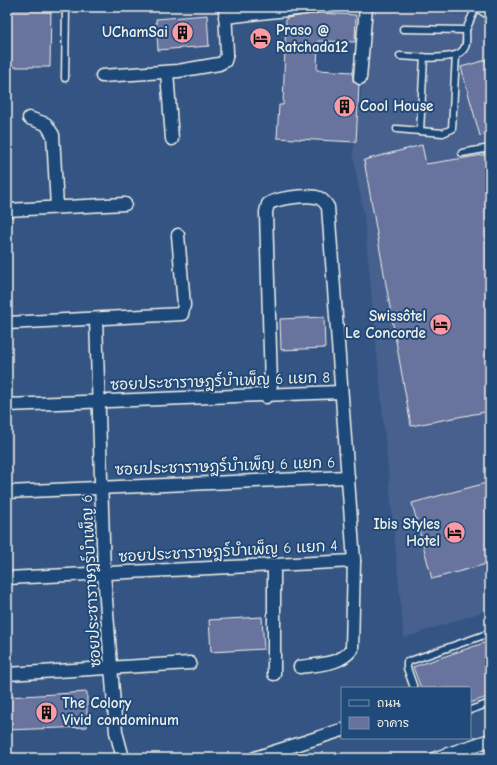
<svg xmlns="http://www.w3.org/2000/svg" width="497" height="765" font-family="'Comic Neue','Playpen Sans Thai',sans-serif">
<rect width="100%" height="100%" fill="#345584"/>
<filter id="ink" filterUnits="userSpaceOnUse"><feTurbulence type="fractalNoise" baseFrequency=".025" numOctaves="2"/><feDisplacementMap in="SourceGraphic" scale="8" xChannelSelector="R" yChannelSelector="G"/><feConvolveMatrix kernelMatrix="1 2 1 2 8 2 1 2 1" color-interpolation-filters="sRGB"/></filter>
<g filter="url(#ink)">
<path fill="#47618e" d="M372,10L481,16L490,22V609L404,638L364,215L353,155Z"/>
<g fill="#67739e" stroke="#f4f1e8">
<path d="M8,7H51L50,67H7Z"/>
<path d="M318,13L356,15L355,42L318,41L317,70L353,72V81L359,85L356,142L277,138L279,105H283L286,18Z"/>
<path d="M207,15L209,46L158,50L156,19Z"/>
<path d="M490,59V134L480,136L461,67Z"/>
<path d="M422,145L426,164L490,154V411L411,426L364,160Z"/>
<path d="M324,317L325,348L281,350L280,319Z"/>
<path d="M490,482V563L432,579L412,503Z"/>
<path d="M262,617L264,649L211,652L209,620Z"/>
<path d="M490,641V696L470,703V688H421L413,667Z"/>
<path d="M87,692V727L7,730V697Z"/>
</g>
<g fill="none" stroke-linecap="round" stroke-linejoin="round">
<defs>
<g id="service">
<path d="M403,29L466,30L476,7"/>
<path d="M400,56C413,57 453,61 462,51C468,46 466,37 466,30"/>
<path d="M65,78L66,7"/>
<path d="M397,129L443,133L452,129L456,55"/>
<path d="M420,131L424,57"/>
<path d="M462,153L490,148"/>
<path d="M414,688L407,668V662L490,633"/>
<path d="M470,710L490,703"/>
</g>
<g id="minor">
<path d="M481,7L490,13"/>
<path d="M225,17L314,7"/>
<path d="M167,72L172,139"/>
<path d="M102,76L178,71L219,64L225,61L227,54L225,7"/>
<path d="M360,78L366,7"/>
<path d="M29,118L46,124L53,135L57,207"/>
<path d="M7,210L125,204"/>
<path d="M96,319L104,573L116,732L123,758"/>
<path d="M7,323L182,314L184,305L178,235"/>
<path d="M266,397L271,385L266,212L268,204C277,198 304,195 316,197C321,198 325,202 328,207L354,561L352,649C340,665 319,664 300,667"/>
<path d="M7,405L340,392"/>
<path d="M7,492L348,477"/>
<path d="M274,565V674"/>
<path d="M7,578L354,561"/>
<path d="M7,674L190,663"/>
<path d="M255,758L342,730"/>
<path d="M436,758L490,740"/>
</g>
</defs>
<use href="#service" stroke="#f4f1e8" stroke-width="9"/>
<use href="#minor" stroke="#f4f1e8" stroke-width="15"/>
<use href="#service" stroke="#1f4a7a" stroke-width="6"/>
<use href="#minor" stroke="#1f4a7a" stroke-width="12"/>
</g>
</g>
<defs>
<symbol id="building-disc" viewBox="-11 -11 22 22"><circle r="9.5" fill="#ff9aa2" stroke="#1f4a7a"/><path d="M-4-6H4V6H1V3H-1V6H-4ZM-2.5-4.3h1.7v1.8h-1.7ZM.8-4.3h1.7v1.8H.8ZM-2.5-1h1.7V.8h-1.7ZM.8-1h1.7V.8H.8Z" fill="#111"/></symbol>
<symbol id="hotel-disc" viewBox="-11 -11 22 22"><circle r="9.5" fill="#ff9aa2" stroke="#1f4a7a"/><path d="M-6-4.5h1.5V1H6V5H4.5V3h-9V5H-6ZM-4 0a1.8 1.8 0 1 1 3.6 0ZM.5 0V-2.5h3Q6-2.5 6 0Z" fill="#111"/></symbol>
</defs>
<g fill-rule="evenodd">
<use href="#building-disc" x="170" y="20" width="25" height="25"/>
<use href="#hotel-disc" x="248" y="26" width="25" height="25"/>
<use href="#building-disc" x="332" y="94" width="25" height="25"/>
<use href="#hotel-disc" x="428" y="312" width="25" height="25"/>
<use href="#hotel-disc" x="442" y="520" width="25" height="25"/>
<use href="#building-disc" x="34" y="700" width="25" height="25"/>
</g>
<g text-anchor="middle" stroke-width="4" stroke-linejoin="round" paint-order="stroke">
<g font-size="15" font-weight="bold" fill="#f4f1e8" stroke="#1f4a7a" text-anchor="start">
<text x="276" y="35">Praso @<tspan x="276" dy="17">Ratchada12</tspan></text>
<text x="168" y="37" text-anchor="end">UChamSai</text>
<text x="360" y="111">Cool House</text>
<text x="426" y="321" text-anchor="end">Swissôtel<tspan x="426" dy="17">Le Concorde</tspan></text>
<text x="440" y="529" text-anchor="end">Ibis Styles<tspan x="440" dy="17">Hotel</tspan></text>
<text x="62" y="708">The Colory<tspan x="62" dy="17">Vivid condominum</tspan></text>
</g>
<g font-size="15" fill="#f4f1e8" stroke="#1f4a7a">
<text transform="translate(220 381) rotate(-2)" y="5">ซอยประชาราษฎร์บำเพ็ญ 6 แยก 8</text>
<text transform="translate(225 466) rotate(-2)" y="5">ซอยประชาราษฎร์บำเพ็ญ 6 แยก 6</text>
<text transform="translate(228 551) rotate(-3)" y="5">ซอยประชาราษฎร์บำเพ็ญ 6 แยก 4</text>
<text transform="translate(91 581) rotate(-93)" y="5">ซอยประชาราษฎร์บำเพ็ญ 6</text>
</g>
</g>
<rect width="497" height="765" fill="none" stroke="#1f4a7a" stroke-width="24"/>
<rect x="12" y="12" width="473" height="741" fill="none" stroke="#f4f1e8" stroke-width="1.5" filter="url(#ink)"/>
<rect x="341" y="687" width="130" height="52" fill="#1f4a7a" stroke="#748da6"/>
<rect x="349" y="700" width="20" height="6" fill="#1f4a7a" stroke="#748da6"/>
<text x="377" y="707" font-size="12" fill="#f4f1e8">ถนน</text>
<rect x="349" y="717" width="20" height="12" fill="#67739e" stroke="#748da6"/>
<text x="377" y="727" font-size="12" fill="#f4f1e8">อาคาร</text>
</svg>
